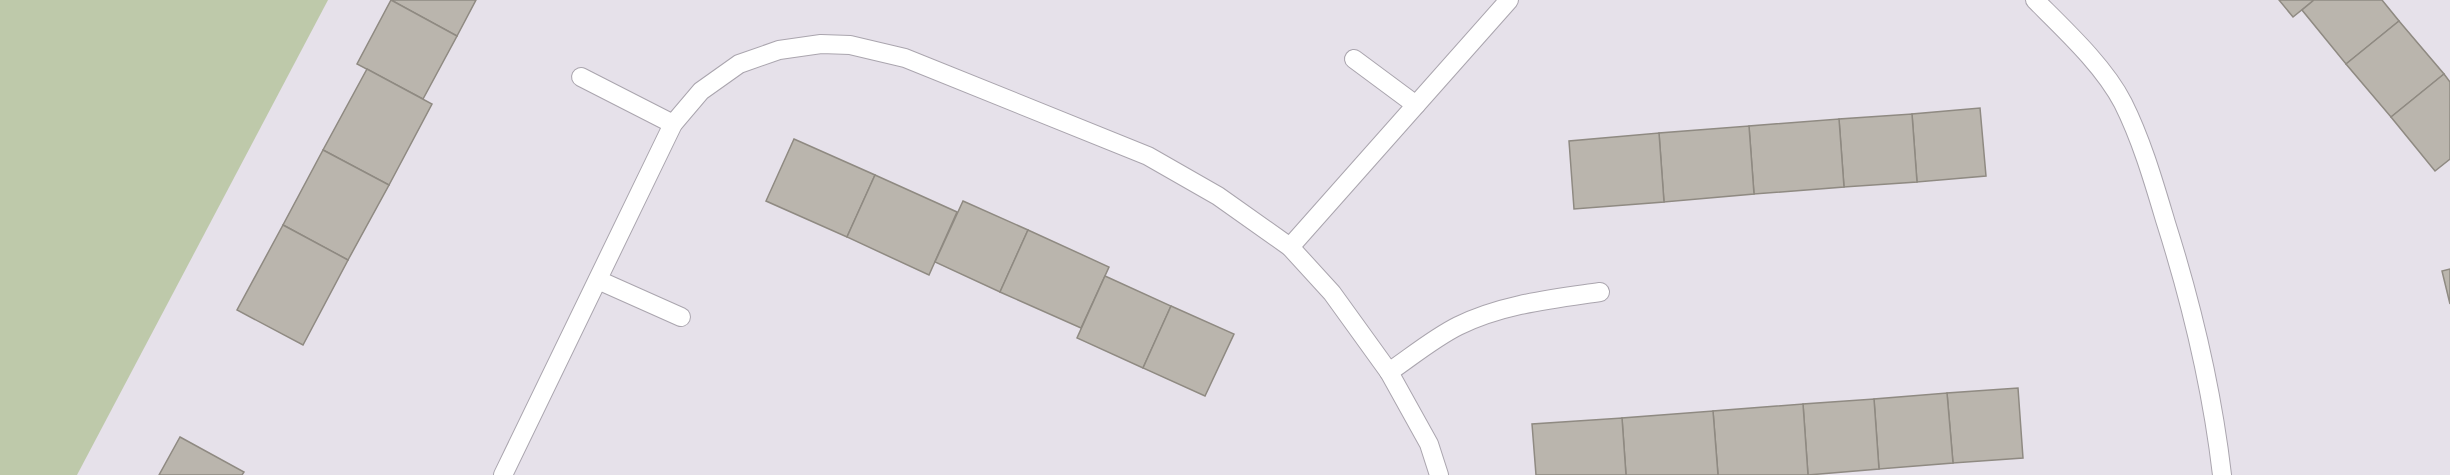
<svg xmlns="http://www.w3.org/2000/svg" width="2450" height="475" font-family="'DejaVu Sans',sans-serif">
<rect width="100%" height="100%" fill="#e6e1ea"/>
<path fill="#bec9aa" d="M0,0H328L77,475H0Z"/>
<g fill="#bab5ad" stroke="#8f8a82" stroke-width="1.5">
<path d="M391,0H476L457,36Z"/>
<path d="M391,0L457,36L423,99L357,64Z"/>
<path d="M2279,0H2314L2293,17Z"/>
<path d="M2314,0H2382L2399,21L2346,64L2302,10Z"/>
<path d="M2399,21L2444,74L2391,117L2346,64Z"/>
<path d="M367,69L432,104L389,185L323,150Z"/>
<path d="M2444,74L2450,82V159L2435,171L2391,117Z"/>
<path d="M1980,108L1986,176L1917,182L1912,114Z"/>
<path d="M1912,114L1917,182L1844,187L1839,119Z"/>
<path d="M1839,119L1844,187L1754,194L1749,126Z"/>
<path d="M1749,126L1754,194L1664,202L1659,133Z"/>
<path d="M1659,133L1664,202L1574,209L1569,141Z"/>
<path d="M794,139L875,175L847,237L766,201Z"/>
<path d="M323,150L389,185L348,260L283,225Z"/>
<path d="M875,175L957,212L929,275L847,237Z"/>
<path d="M963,201L1028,230L1000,292L935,262Z"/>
<path d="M283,225L348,260L303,345L237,310Z"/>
<path d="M1028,230L1109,267L1081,328L1000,292Z"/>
<path d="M2450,269V304L2442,271Z"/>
<path d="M1105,276L1171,306L1143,368L1077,338Z"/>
<path d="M1171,306L1234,334L1205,396L1143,368Z"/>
<path d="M2018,388L2023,458L1953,463L1947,393Z"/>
<path d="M1947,393L1953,463L1879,469L1874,399Z"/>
<path d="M1874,399L1879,469L1808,475L1803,404Z"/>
<path d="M1803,404L1808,475H1718L1713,411Z"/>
<path d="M1713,411L1718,475H1626L1622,418Z"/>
<path d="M1622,418L1626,475H1536L1532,424Z"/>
<path d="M180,437L244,472L242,475H159Z"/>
</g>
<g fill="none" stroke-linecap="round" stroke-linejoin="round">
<defs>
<g id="lane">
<path d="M2035,0C2065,30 2104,66 2123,103C2142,141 2154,183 2166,223C2192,305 2212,389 2222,475"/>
<path d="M1354,59L1416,105"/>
<path d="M581,77L673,124"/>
<path d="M1290,247L1509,0"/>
<path d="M598,280L681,317"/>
<path d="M1389,372C1411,357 1434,338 1458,326C1503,304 1552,299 1600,292"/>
<path d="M503,475L673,124L701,91L739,64L779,50L821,44L850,45L905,58L1148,156L1218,196L1290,247L1332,293L1389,372L1429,444L1439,475"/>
</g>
</defs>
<use href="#lane" stroke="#aaa5ae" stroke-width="20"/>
<use href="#lane" stroke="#fff" stroke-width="18"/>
</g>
</svg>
